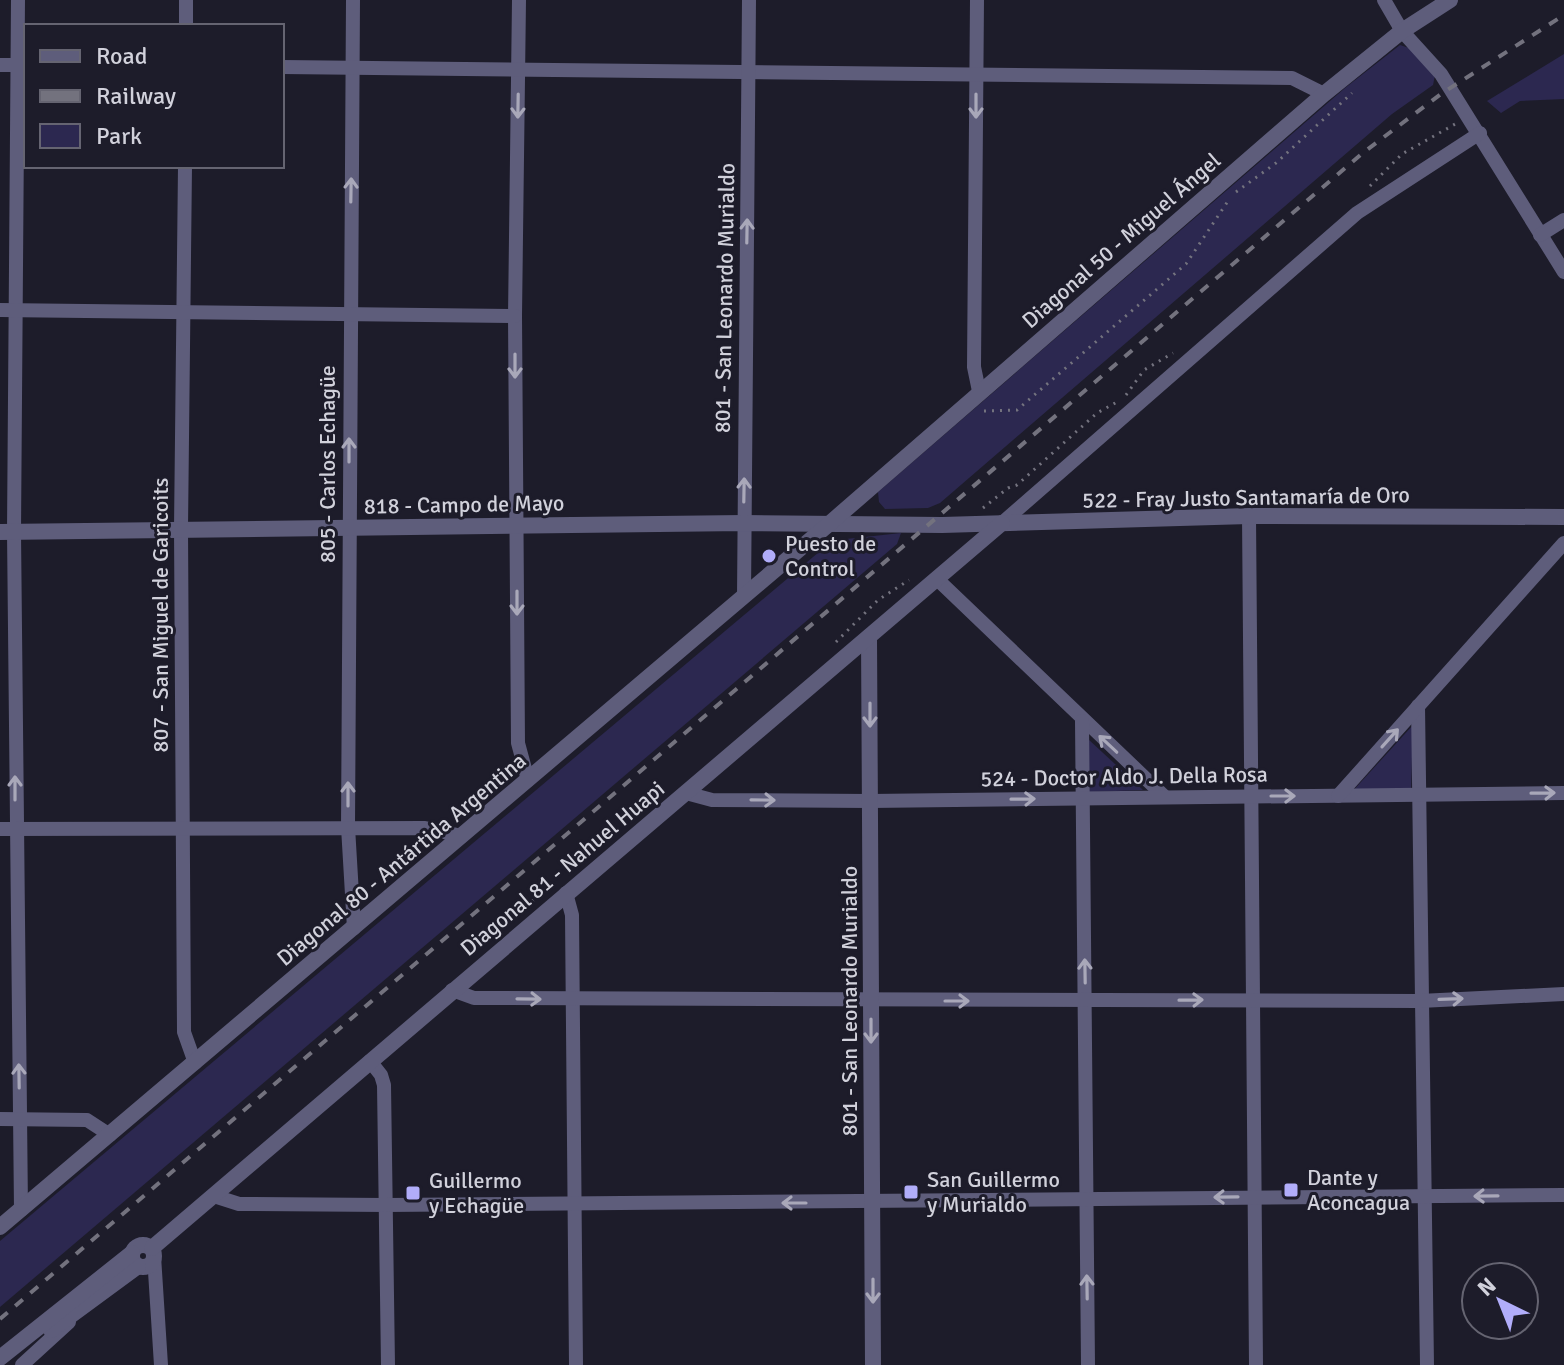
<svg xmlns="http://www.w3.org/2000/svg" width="1564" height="1365" font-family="Signika,sans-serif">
<rect width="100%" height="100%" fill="#1d1c2a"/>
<g fill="#2c2850">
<path d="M1400,45L1409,48L1435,75L1433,85L1392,114L940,503L928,508L885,509L879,502L878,492L1345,88Z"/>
<path d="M1564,54V99L1520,101L1501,113L1487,101Z"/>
<path d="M901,533L897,544L0,1307V1241L819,552L846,539Z"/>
<path d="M1413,725L1411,791L1350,794Z"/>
<path d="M1088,739L1143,790L1089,792Z"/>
</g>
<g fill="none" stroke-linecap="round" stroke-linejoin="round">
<g stroke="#74737f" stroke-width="3" stroke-dasharray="2 6" stroke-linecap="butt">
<path d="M1370,186L1402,154L1457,123"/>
<path d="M1236,192L1276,163L1352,93"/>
<path d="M1126,395L1144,370L1173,353"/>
<path d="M984,411L1017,410L1186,264L1230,198"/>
<path d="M983,508L1008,488L1017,485L1097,413L1117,402"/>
<path d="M836,642L878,600L909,580"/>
<path d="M520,912L538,896"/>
</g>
<g stroke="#5e5d7b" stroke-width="14">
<path d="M18,0L14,532L21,1210"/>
<path d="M353,0L348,827L354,928"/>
<path d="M519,0L515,316L518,743L528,780"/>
<path d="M977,0L974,367L979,391"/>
<path d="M1384,0L1402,31L1441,74L1564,272"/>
<path d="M186,26V0"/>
<path d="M0,65H26"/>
<path d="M282,67L1292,78L1324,94"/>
<path d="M185,166L181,528L184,1032L195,1063"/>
<path d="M1540,235L1564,220"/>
<path d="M0,310L515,316"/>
<path d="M1249,516L1256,1365"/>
<path d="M1002,523L1357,213L1480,133"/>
<path d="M938,580L1165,797"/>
<path d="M744,596L749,0"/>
<path d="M1418,706L1427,1365"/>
<path d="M1082,721L1088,1365"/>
<path d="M686,793L712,800L870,801L1564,793"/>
<path d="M1338,796L1564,543"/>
<path d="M0,829L425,828L462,836"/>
<path d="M566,893L572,915L576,1365"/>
<path d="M452,990L474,998L1420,1001L1564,994"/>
<path d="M370,1061L381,1075L384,1085L388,1365"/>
<path d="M0,1119L87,1120L110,1135"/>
<path d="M214,1196L239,1204L386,1205L1564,1195"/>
<path d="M154,1256L161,1365"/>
<path d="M22,1365L69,1322"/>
</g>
<g stroke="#5e5d7b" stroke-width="16">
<path d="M0,532L744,523L942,525L1249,516L1564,517"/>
<path d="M869,637L873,1365"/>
<path d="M0,1227L829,524L1324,94L1402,31L1450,0"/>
<circle cx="143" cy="1256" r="11"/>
<path d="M152,1248L1002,523"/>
<path d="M51,1330L138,1266"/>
<path d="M0,1358L132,1253"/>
</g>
<path stroke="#73727e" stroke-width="4" stroke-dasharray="10 10" stroke-linecap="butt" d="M0,1319L1364,152L1441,94L1564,15"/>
</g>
<defs><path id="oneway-shaft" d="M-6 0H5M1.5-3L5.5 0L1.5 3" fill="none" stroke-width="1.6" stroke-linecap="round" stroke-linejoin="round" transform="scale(2)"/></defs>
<g stroke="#a9a8b9">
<use href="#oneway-shaft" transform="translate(518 106) rotate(91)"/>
<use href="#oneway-shaft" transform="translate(976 106) rotate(90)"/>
<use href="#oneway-shaft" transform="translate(351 190) rotate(-89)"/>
<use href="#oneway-shaft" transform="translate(747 231) rotate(-89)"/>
<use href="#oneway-shaft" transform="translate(515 366) rotate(90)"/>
<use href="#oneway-shaft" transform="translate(349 450) rotate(-90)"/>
<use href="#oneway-shaft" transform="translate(744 490) rotate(-89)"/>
<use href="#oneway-shaft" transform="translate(517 603) rotate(90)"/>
<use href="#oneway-shaft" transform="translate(870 715) rotate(90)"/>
<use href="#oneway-shaft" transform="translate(1390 738) rotate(-48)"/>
<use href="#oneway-shaft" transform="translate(1108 744) rotate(-137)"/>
<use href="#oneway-shaft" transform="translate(15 788) rotate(-90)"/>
<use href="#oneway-shaft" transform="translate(1543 793) rotate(-1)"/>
<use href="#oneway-shaft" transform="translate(348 794) rotate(-90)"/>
<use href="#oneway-shaft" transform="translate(1283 796)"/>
<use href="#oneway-shaft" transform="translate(1023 799) rotate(-1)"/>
<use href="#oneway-shaft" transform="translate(763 800) rotate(1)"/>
<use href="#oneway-shaft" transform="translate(1085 971) rotate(-91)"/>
<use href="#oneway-shaft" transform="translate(529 999) rotate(1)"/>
<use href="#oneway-shaft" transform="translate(1451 999) rotate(-2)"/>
<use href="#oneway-shaft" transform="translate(1191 1000) rotate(-1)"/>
<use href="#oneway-shaft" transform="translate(957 1001)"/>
<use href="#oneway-shaft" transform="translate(871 1031) rotate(90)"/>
<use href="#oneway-shaft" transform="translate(19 1076) rotate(-91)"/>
<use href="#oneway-shaft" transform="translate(1486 1196) rotate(179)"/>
<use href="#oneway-shaft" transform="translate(1226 1197) rotate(179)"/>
<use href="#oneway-shaft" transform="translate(794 1203) rotate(180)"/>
<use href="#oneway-shaft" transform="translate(1087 1287) rotate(-91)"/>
<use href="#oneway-shaft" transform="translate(873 1291) rotate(90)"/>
</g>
<g fill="#b1adfa" stroke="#1d1c2a" stroke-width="3">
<circle cx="769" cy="556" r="8"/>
<rect x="1283" y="1182" width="16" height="16" rx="4"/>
<rect x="903" y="1184" width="16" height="16" rx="4"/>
<rect x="405" y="1185" width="16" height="16" rx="4"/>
</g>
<g text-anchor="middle" stroke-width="6" stroke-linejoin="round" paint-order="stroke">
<g font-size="22" fill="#d1d1db" stroke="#1d1c2a">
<text transform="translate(1121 240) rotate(-41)" y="8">Diagonal 50 - Miguel Ángel</text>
<text transform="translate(724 298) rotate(-89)" y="8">801 - San Leonardo Murialdo</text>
<text transform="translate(327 464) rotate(-90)" y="8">805 - Carlos Echagüe</text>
<text transform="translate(1246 497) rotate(-1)" y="8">522 - Fray Justo Santamaría de Oro</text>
<text transform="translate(464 504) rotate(-1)" y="8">818 - Campo de Mayo</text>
<text transform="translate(160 615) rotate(-90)" y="8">807 - San Miguel de Garicoits</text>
<text transform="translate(1124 776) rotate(-1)" y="8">524 - Doctor Aldo J. Della Rosa</text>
<text transform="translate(401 859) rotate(-40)" y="8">Diagonal 80 - Antártida Argentina</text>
<text transform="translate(562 868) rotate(-40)" y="8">Diagonal 81 - Nahuel Huapi</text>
<text transform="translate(849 1001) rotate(-90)" y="8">801 - San Leonardo Murialdo</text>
</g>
<g font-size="22" fill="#d1d1db" stroke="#1d1c2a" text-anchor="start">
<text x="785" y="551">Puesto de<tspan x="785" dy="25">Control</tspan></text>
<text x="1307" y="1185">Dante y<tspan x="1307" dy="25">Aconcagua</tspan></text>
<text x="927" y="1187">San Guillermo<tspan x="927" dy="25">y Murialdo</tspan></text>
<text x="429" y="1188">Guillermo<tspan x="429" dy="25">y Echagüe</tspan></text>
</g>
</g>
<rect x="24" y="24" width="260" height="144" fill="#1d1c2a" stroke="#656471" stroke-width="2"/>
<rect x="40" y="50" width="40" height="12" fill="#5e5d7b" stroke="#656471" stroke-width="2"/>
<text x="96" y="64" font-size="24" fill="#d1d1db">Road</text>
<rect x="40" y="90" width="40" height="12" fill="#73727e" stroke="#656471" stroke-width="2"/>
<text x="96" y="104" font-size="24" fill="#d1d1db">Railway</text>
<rect x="40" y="124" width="40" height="24" fill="#2c2850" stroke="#656471" stroke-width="2"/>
<text x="96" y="144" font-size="24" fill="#d1d1db">Park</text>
<g transform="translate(1500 1301) rotate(317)"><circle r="38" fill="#1d1c2a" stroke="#656471" stroke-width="2"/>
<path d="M0-6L14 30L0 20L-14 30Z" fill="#b1adfa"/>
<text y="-12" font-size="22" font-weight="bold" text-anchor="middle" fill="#d1d1db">N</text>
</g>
</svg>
